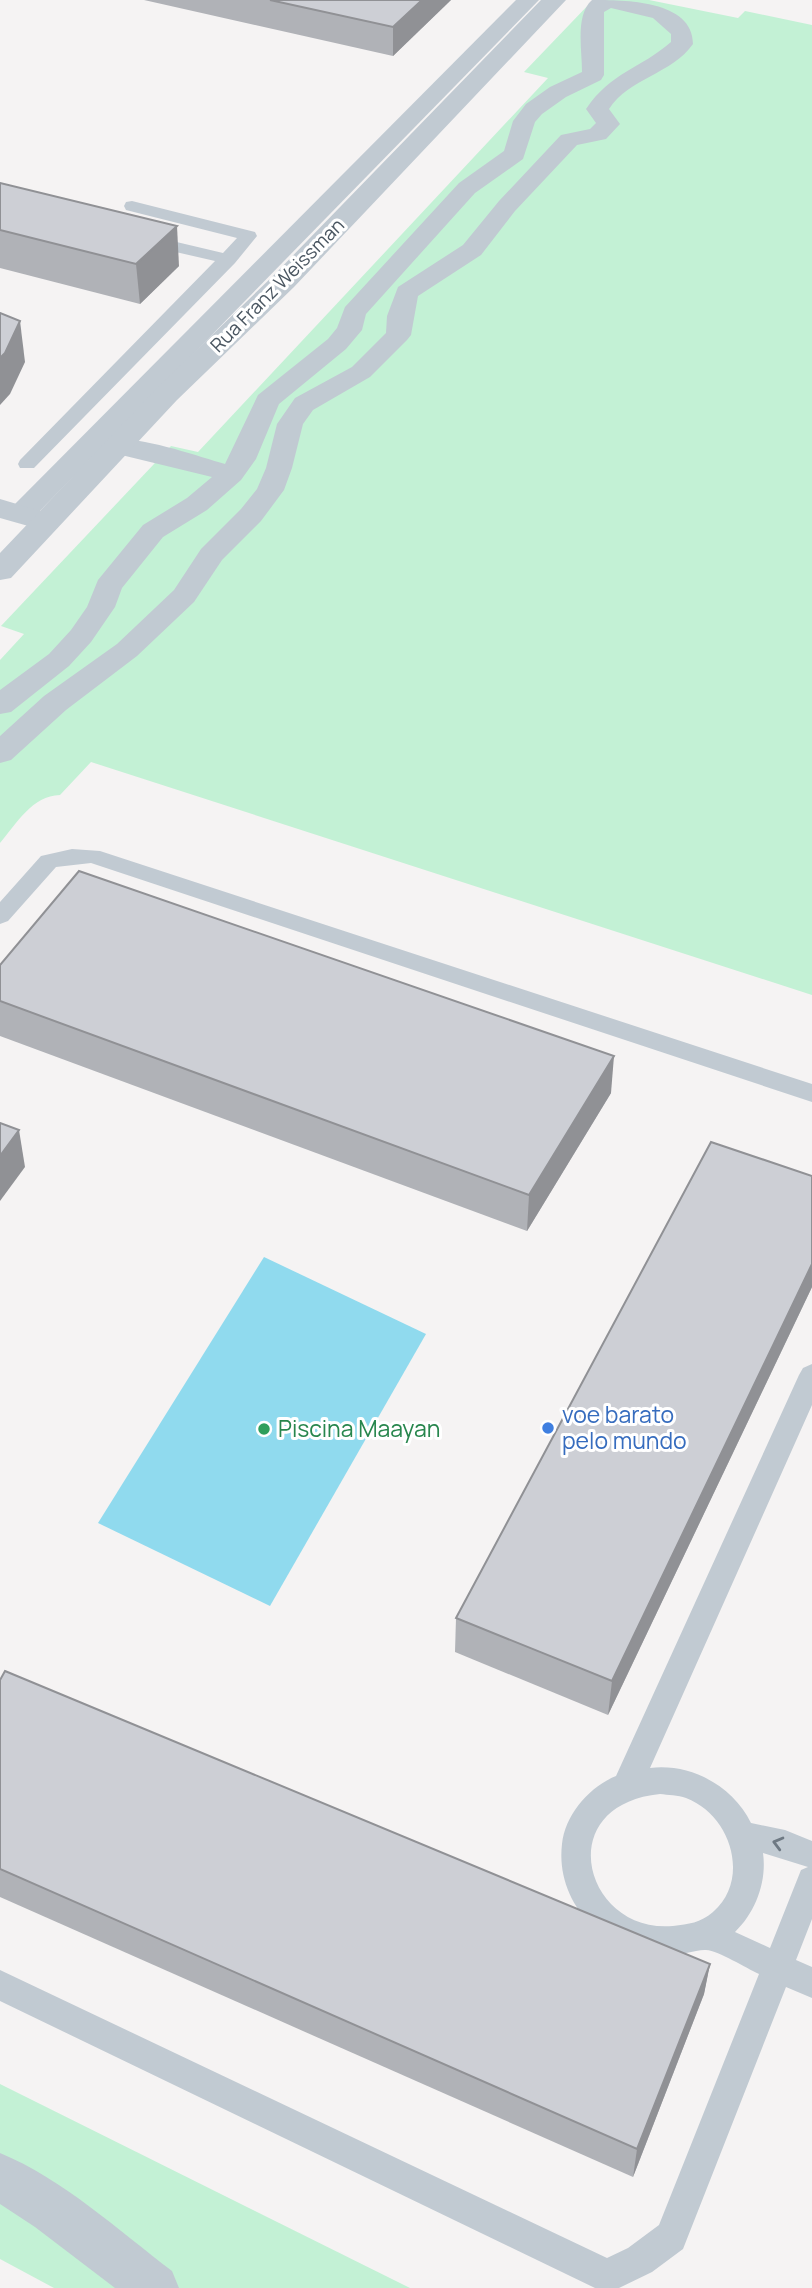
<svg xmlns="http://www.w3.org/2000/svg" width="812" height="2288" font-family="Manrope,sans-serif">
<rect width="100%" height="100%" fill="#f5f3f3"/>
<g fill="#c3f1d5">
<path d="M593,0H649L738,18L745,11L812,25V995L91,762L60,795C32,796 17,823 0,843V660L24,634L1,626L171,446L198,452L548,78L524,72Z"/>
<path d="M0,2084L410,2288H54L0,2259Z"/>
</g>
<path fill="#90daee" d="M264,1257L426,1334L270,1606L98,1523Z"/>
<g fill="none" stroke-linecap="round" stroke-linejoin="round">
<g fill="#c1cad2" fill-rule="evenodd">
<path d="M132,201L255,232L257,236L235,263L34,468H20L18,464L20,460L215,261L141,244L139,240L141,236L147,235L223,253L237,238L126,210L124,206L126,202Z"/>
<path d="M72,849L100,851L812,1084V1102L91,863L56,867L8,921L0,924V902L41,856Z"/>
<path d="M812,1364V1405L650,1768C691,1763 733,1786 751,1823L785,1830L812,1841V1919L796,1960L812,1967V1998L786,1987L683,2249L652,2272L619,2288H595L0,2001V1970L607,2258L628,2248L659,2225L759,1974C746,1968 719,1951 706,1950C697,1949 676,1957 664,1956C604,1954 555,1903 562,1844C565,1815 589,1787 616,1776L799,1375L803,1368ZM660,1794C668,1795 678,1795 686,1798C731,1815 751,1879 713,1912C700,1923 689,1924 673,1926C584,1934 550,1805 660,1794ZM763,1853L808,1867L801,1870L770,1948L735,1932C756,1912 767,1881 763,1853Z"/>
</g>
<g fill="#c1cad2" fill-rule="evenodd">
<path d="M516,0H539L31,520L21,522L11,520L7,514L11,508Z"/>
<path d="M592,0C624,0 693,0 693,44C672,74 629,78 609,109L620,124L606,139L577,145L515,211L481,255L418,296L411,335L407,340L370,377L313,410L303,424L292,468L284,490L261,521L222,560L194,602L137,656L66,710L11,760L0,763V736L44,696L117,644L174,590L201,549L241,509L257,489L266,468L277,424L295,398L352,367L386,333L387,316L398,287L463,245L499,201L561,135L590,129L596,123L586,109C611,72 640,69 671,42V34L653,18L611,8L604,12V75L601,80L566,97L542,114L535,122L523,159L475,193L366,314L362,330L346,349L279,404L256,459L241,480L207,510L163,537L122,588L115,607L91,642L69,666L11,712L0,714V690L49,654L71,630L87,607L98,580L143,525L187,498L212,477L109,452L105,446L109,440C135,434 197,456 225,464L258,395L328,339L337,328L345,307L459,183L504,151L513,121L526,104L550,87L582,72C582,49 575,15 592,0Z"/>
<path d="M0,2153C63,2179 118,2230 172,2271L179,2288H115L35,2227L0,2204Z"/>
</g>
<path fill="#c1cad2" fill-rule="evenodd" d="M0,499L57,516L61,522L57,528L46,531L0,518Z"/>
<path fill="#c1cad2" fill-rule="evenodd" d="M541,0H566L294,287L177,400L11,578L0,580V553L157,388L274,275Z"/>
</g>
<g fill="#b0b2b7">
<path d="M144,0H451L393,56Z"/>
<path d="M0,183L179,266L140,304L0,268Z"/>
<path d="M0,965L611,1093L527,1231L0,1036Z"/>
<path d="M812,1176V1287L608,1715L455,1652L456,1618Z"/>
<path d="M0,1680L710,1964L704,1994L633,2177L0,1897Z"/>
</g>
<g fill="#909195">
<path d="M422,0H451L393,56V27Z"/>
<path d="M177,226L179,266L140,304L136,264Z"/>
<path d="M20,321L25,362L10,394L0,405V358Z"/>
<path d="M614,1056L611,1093L527,1231L529,1195Z"/>
<path d="M19,1130L25,1167L0,1201V1156Z"/>
<path d="M812,1264V1287L608,1715L612,1681Z"/>
<path d="M710,1964L704,1994L633,2177L637,2149Z"/>
</g>
<g fill="#cdcfd5" stroke="#909195" stroke-width="2">
<path d="M270,0H422L393,27Z"/>
<path d="M0,183L177,226L136,264L0,230Z"/>
<path d="M0,313L20,321L5,353L0,358Z"/>
<path d="M79,871L614,1056L529,1195L0,1001V965Z"/>
<path d="M0,1123L19,1130L0,1156Z"/>
<path d="M711,1142L812,1176V1264L612,1681L456,1618Z"/>
<path d="M5,1671L710,1964L637,2149L0,1869V1680Z"/>
</g>
<defs><path id="oneway-chevron" d="M-2-3.5L2.5 0L-2 3.5" fill="none" stroke-width="1.6" stroke-linecap="round" stroke-linejoin="round" transform="scale(1.75)"/></defs>
<use stroke="#6e7983" href="#oneway-chevron" transform="translate(778 1843) rotate(-165)"/>
<circle fill="#3f7fe0" stroke="#fff" stroke-width="2.5" cx="548" cy="1428" r="7"/>
<circle fill="#2e9e5b" stroke="#fff" stroke-width="2.5" cx="264" cy="1429" r="7"/>
<g text-anchor="middle" stroke-width="6" stroke-linejoin="round" paint-order="stroke">
<g font-size="19" fill="#4a5661" stroke="#fff">
<text transform="translate(277 285) rotate(-45)" y="7">Rua Franz Weissman</text>
</g>
<g font-size="23" fill="#366cbe" stroke="#fff" text-anchor="start">
<text x="562" y="1423">voe barato<tspan x="562" dy="26">pelo mundo</tspan></text>
</g>
<g font-size="23" fill="#27864d" stroke="#fff" text-anchor="start">
<text x="278" y="1437">Piscina Maayan</text>
</g>
</g>
</svg>
